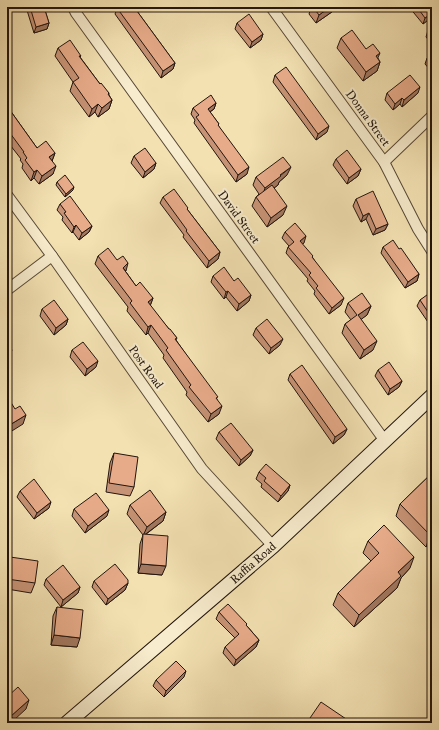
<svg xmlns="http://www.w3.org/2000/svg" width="439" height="730" font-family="'IM FELL Great Primer',serif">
<rect width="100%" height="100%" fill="#f3e1b2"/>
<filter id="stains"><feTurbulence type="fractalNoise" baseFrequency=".005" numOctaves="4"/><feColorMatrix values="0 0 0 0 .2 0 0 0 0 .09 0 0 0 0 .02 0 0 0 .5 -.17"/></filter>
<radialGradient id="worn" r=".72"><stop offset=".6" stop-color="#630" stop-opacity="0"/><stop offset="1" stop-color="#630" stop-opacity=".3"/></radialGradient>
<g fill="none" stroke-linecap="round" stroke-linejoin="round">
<defs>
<g id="street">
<path d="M73,7L76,13L385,441"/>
<path d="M271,7L384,162L418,229L432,251"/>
<path d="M384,162L432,116"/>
<path d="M7,195L52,256L202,469L273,546"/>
<path d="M7,290L52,256"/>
</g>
<path id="secondary" d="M67,723L273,546L432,396"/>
</defs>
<use href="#street" stroke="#574836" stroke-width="12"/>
<use href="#secondary" stroke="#23150d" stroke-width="16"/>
<use href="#street" stroke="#f7eccd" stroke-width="10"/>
<use href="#secondary" stroke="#f7eccd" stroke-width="14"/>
</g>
<g fill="#c79376" stroke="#23150d">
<path d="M26,7H44L49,23L47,29L34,33Z"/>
<path d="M115,7H134L175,63L173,69L161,78L115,14L117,9Z"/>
<path d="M307,7H339L316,23L309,14L310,11Z"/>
<path d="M409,7H432V17L423,24Z"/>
<path d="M237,23L263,34L261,40L250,48L235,29Z"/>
<path d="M432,24V44L426,37L429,27Z"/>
<path d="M341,38L366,49L378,58L380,62L377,71L363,81L337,48Z"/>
<path d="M58,48L81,56L80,57L100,84L109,93V95L112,100L109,109L98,117L95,112L89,117L70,91L73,82L55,56Z"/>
<path d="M432,53V72L425,64L427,58Z"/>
<path d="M275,75L327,132L316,140L273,82Z"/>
<path d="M387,93H418L402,107L400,104L393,110L385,100Z"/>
<path d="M216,103L214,109L210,112L219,124L218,125L247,174L236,182L194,123L195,120L191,114L193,108Z"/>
<path d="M7,106L37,148L55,153L52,161L53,174L39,184L34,178L31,181L22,168L23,164L20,160L21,159L7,141Z"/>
<path d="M134,156L156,163L154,169L143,178L131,163Z"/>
<path d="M336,159L361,169L358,176L347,184L333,165Z"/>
<path d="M287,175L279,182L278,185L274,188L283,215L267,227L252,206L256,197L259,194L253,185L256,177Z"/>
<path d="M431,176H432V189L429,183Z"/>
<path d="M57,182L73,190L65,197L56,185Z"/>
<path d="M163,197L188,208L187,209L220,252L218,259L207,268L183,237L184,235L160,203Z"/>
<path d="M356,199L388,224L385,230L373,235L366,219L361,222L353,206Z"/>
<path d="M60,204L92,226L89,232L79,240L73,232L72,233L62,220L63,217L57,210Z"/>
<path d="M285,232L304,243L302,244L313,258L341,305L329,314L314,294L315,291L307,281L308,279L286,253L288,247L289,246L282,238Z"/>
<path d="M383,247L399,249L419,274L417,281L405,288L381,253Z"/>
<path d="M98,256L126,272L136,286L153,298L150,306L169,329L177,338L176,340L217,399L219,414L208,422L186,395L187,392L163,358L164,355L148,333L146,335L127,311L128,307L95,264Z"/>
<path d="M213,276L234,281L251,295L249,301L237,311L226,297L224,299L211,282Z"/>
<path d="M432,294V328L417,306L420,300Z"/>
<path d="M348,303L371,306L367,315L361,319L373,350L360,359L342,333L345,324L351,320L345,312Z"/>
<path d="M42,309L68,319L66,325L54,335L40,316Z"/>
<path d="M256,328L280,345L269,354L253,335Z"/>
<path d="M72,350L96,367L85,376L70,357Z"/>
<path d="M378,370L402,381L399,387L388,395L375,376Z"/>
<path d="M290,374L347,429L344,435L333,444L288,380Z"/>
<path d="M219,432L253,450L250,456L239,466L216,439Z"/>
<path d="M114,453L134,487L130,496L106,492L110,463Z"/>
<path d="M259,472L290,485L288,491L278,502L261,487L262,484L256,479Z"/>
<path d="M432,473V542L426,547L396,516L400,504Z"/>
<path d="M20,491L49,508L34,519L17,497Z"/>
<path d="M130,505L166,512L163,521L145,535L162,575L138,573L140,544L143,535L127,514Z"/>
<path d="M74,509L107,516L85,533L72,516Z"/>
<path d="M368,541L410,568L401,578L397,588L354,627L333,605L338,593L371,561L363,553Z"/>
<path d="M10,557L35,583L31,593L7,589V567Z"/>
<path d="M46,579L80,587L78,593L61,607L44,585Z"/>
<path d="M94,581L128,583L125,590L106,605L92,587Z"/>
<path d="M57,607L77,647L51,645L53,616Z"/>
<path d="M219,612L247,626L259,640L256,647L234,666L223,653L225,647L235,638L216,619Z"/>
<path d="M184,677L164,697L153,686L156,680Z"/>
<path d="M310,718L352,723H308Z"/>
</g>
<g fill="#a27860" stroke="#23150d">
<path d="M330,7H339L316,23L319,15Z"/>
<path d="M432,13V17L423,24L425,18Z"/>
<path d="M49,23L47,29L34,33L36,27Z"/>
<path d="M263,34L261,40L250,48L252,42Z"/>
<path d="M380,53L376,62V56Z"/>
<path d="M380,62L377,71L363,81L366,72Z"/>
<path d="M175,63L173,69L161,78L163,71Z"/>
<path d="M420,87L418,93L402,107L404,100Z"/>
<path d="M402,98L400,104L393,110L395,104Z"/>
<path d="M112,100L109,109L98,117L102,108Z"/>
<path d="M216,103L214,109L205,115L208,109Z"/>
<path d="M98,104L95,112L89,117L92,109Z"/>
<path d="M329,126L327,132L316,140L318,134Z"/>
<path d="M55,153L52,161L49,157Z"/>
<path d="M156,163L154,169L143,178L145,172Z"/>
<path d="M56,166L53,174L39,184L42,176Z"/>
<path d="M249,167L247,174L236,182L238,175Z"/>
<path d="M291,167L287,175L279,182L278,185L262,197L265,188Z"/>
<path d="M361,169L358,176L347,184L349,178Z"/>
<path d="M37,170L34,178L31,181L34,172Z"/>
<path d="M74,187L73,190L65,197L66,194Z"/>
<path d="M287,206L283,215L267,227L271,218Z"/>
<path d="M369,213L366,219L361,222L363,216Z"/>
<path d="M388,224L385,230L373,235L376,229Z"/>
<path d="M76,225L73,232L72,233L74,227Z"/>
<path d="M92,226L89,232L79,240L82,233Z"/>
<path d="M306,236L304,243L298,247L300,241Z"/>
<path d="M10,240L8,246L7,247V242Z"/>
<path d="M220,252L218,259L207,268L209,261Z"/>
<path d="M128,263L126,271L123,268Z"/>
<path d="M419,274L417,281L405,288L408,282Z"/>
<path d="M228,291L226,297L224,299L226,292Z"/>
<path d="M251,295L249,301L237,311L239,304Z"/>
<path d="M153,298L150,306L148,302Z"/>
<path d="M344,298L341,305L329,314L332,308Z"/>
<path d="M371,306L367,315L355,324L358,315Z"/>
<path d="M68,319L66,325L54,335L56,328Z"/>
<path d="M151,325L148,333L146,335L148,327Z"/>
<path d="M283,339L280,345L269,354L271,348Z"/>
<path d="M377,341L373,350L360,359L364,350Z"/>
<path d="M12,350L8,359L7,360V353Z"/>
<path d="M98,361L96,367L85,376L87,369Z"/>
<path d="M402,381L399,387L388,395L390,389Z"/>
<path d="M222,406L219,414L208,422L211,414Z"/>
<path d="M26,415L23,424L7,434V428L8,426Z"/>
<path d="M347,429L344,435L333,444L335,437Z"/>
<path d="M253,450L250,456L239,466L241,460Z"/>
<path d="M290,485L288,491L278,502L281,496Z"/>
<path d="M51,502L49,508L34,519L37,513Z"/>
<path d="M109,510L107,516L85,533L88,526Z"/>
<path d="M166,512L163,521L143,536L147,527Z"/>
<path d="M432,534V542L426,547L430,535Z"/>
<path d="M414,557L410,568L401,578L397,588L354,627L359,615L398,572Z"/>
<path d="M141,564L166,566L162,575L138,573Z"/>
<path d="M128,583L125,590L106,605L108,599Z"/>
<path d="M80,587L78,593L61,607L63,600Z"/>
<path d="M54,635L80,638L77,647L51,645Z"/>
<path d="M259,640L256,647L234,666L236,660Z"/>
<path d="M186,671L184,677L164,697L166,691Z"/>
<path d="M29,700L26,709L14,720L12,723H8L11,716Z"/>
</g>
<g fill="#e7ab89" stroke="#23150d">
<path d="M30,7H44L49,23L36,27Z"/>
<path d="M118,7H134L175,63L163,71L117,8Z"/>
<path d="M313,7H330L319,15Z"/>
<path d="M417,7H432V13L425,18Z"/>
<path d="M249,14L263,34L252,42L237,23Z"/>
<path d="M432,24V35L428,30L430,29L429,27Z"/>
<path d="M352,30L366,49L373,44L380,53L376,56L380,62L366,72L341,38Z"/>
<path d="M70,40L81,56H79L100,84L101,83L109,93L108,94L112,100L102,108L98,104L92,109L73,82L79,78L58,48Z"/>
<path d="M432,53V63L427,58Z"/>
<path d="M286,67L329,126L318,134L275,75Z"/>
<path d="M410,75L420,87L404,100L402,98L395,104L387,93Z"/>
<path d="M211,95L216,103L208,109L219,124L218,125L249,167L238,175L196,117L199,115L193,108Z"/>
<path d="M7,106L37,148L46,141L55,153L49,157L56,166L42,176L37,170L34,172L25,160L27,158L23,152H24L7,129Z"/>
<path d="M145,148L156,163L145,172L134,156Z"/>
<path d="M347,150L361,169L349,178L336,159Z"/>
<path d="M283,157L291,167L280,175L281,176L265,188L256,177Z"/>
<path d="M65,175L74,187L66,194L57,182Z"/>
<path d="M272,185L287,206L271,218L256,197Z"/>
<path d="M174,189L188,208L187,209L220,252L209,261L186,231L187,230L163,197Z"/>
<path d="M373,191L388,224L376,229L369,213L363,216L356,199Z"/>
<path d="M70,196L92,226L82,233L76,225L74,227L64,213L66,212L60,204Z"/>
<path d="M295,223L306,236L300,241L313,256L312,257L344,298L332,308L316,288L318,286L309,275L311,273L288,247L294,242L285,232Z"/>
<path d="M7,235L10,240L7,242Z"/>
<path d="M393,240L399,249L401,248L419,274L408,282L383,247Z"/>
<path d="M108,248L117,260L123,256L128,263L123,268L136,286L140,282L153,298L148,302L169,329H170L177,338L175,339L218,397L216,398L222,406L211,414L189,387L191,385L166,350L168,348L151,325L148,327L130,303L132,301L98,256Z"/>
<path d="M224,267L234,281L238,278L251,295L239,304L228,291L226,292L213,276Z"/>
<path d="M431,292L432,294V318L420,300Z"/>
<path d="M362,293L371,306L358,315L377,341L364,350L345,324L357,315L348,303Z"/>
<path d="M54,300L68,319L56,328L42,309Z"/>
<path d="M267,319L283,339L271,348L256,328Z"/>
<path d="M7,335L10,339L7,341Z"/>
<path d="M83,342L98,361L87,369L72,350Z"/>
<path d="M7,343L12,350L7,353Z"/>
<path d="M389,362L402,381L390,389L378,370Z"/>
<path d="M302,365L347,429L335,437L290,374Z"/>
<path d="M7,396L15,409L20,406L26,415L8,426L7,425Z"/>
<path d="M231,423L253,450L241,460L219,432Z"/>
<path d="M114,453L138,457L134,487L109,483Z"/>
<path d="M266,464L290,485L281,496L264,481L266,478L259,472Z"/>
<path d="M432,473V534L430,535L400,504Z"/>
<path d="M34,479L51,502L37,513L20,491Z"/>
<path d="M150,490L166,512L147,527L130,505Z"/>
<path d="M96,493L109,510L88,526L74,509Z"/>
<path d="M384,525L414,557L398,572L401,576L359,615L338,593L379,553L368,541Z"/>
<path d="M143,534L168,536L166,566L141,564Z"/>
<path d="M10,557L38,561L35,583L7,579Z"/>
<path d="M115,564L128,580V583L108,599L94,581Z"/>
<path d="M63,565L80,587L63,600L46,579Z"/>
<path d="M228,604L247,624L246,625L259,640L236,660L225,647L239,634L219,612Z"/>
<path d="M57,607L83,610L80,638L54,635Z"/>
<path d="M176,661L186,671L166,691L156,680Z"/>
<path d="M18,687L29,700L11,716L14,720L10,723H7V697Z"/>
<path d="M321,702L352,723H317L310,718Z"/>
</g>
<g text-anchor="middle" stroke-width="4" stroke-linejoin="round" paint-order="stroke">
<g font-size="12" fill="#23150d" stroke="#f7eccd">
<text transform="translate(368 118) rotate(54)" y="4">Donna Street</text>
<text transform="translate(239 217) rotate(54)" y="4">David Street</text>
<text transform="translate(146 367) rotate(54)" y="4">Post Road</text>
<text transform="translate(253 563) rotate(-41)" y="4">Raffia Road</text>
</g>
</g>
<rect width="439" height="730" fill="none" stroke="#f3e1b2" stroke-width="24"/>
<rect x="8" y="8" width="423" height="714" fill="none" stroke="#23150d" stroke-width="2"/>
<rect x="12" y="12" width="415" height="706" fill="none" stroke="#23150d"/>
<rect width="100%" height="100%" filter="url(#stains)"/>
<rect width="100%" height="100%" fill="url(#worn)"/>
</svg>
